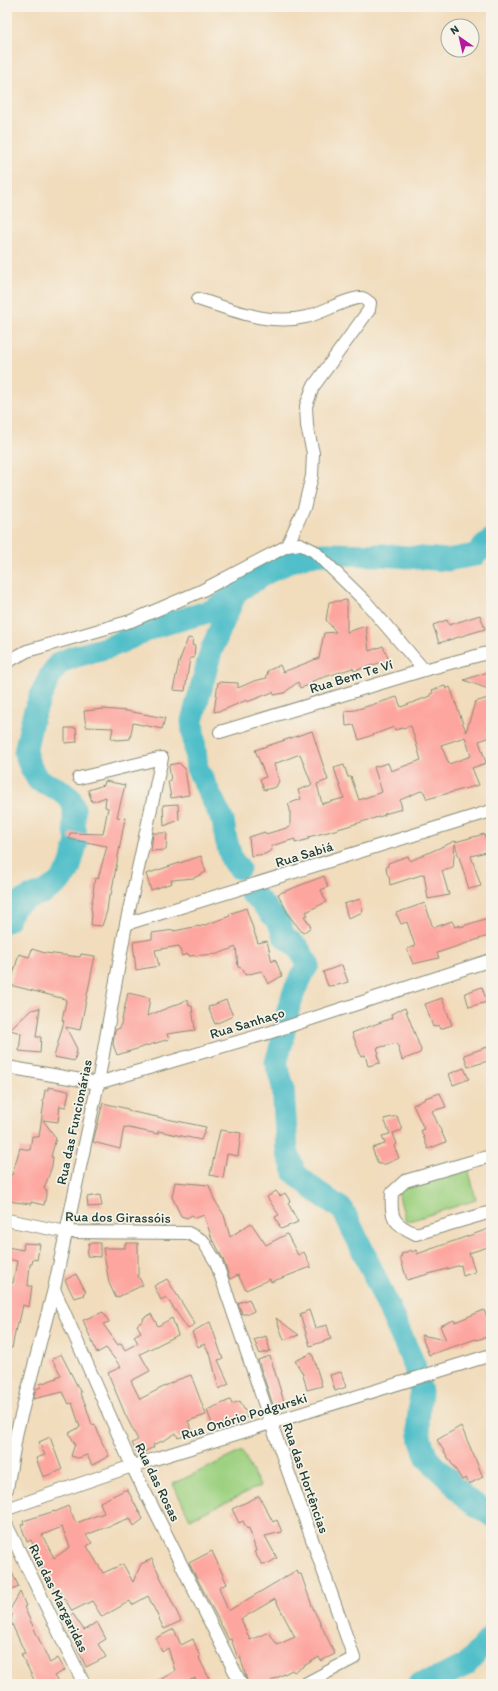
<svg xmlns="http://www.w3.org/2000/svg" width="498" height="1691" font-family="Itim,sans-serif">
<rect width="100%" height="100%" fill="#f7f3e8"/>
<filter id="ink" filterUnits="userSpaceOnUse"><feTurbulence type="fractalNoise" baseFrequency=".025" numOctaves="2"/><feDisplacementMap in="SourceGraphic" scale="8" xChannelSelector="R" yChannelSelector="G"/><feConvolveMatrix kernelMatrix="1 2 1 2 8 2 1 2 1" color-interpolation-filters="sRGB"/></filter>
<filter id="wash" filterUnits="userSpaceOnUse"><feTurbulence type="fractalNoise" baseFrequency=".012" numOctaves="4" result="noise"/><feDisplacementMap in="SourceGraphic" scale="16" xChannelSelector="R" yChannelSelector="G"/><feGaussianBlur stdDeviation="0.9" result="paint"/><feColorMatrix in="noise" values="0 0 0 0 0 0 0 0 0 0 0 0 0 0 0 0 0 1.4 0 .05"/><feComposite in="paint" operator="in"/></filter>
<g filter="url(#wash)">
<rect width="100%" height="100%" fill="#f1dcbc"/>
<g fill="#9ed181" stroke="#5e875a">
<path d="M468,1167L476,1200L406,1222L397,1189Z"/>
<path d="M242,1451L260,1486L190,1519L173,1484Z"/>
</g>
<g fill="none" stroke-linecap="round" stroke-linejoin="round">
<g stroke="#51bfc9" stroke-width="23">
<path d="M236,592L211,651L192,721L197,768L223,821L226,839L232,860L239,868"/>
<path d="M250,892L258,899L279,923L284,936L298,948L308,964L295,989L288,1010L282,1042L276,1063L283,1086L287,1151L295,1173L312,1188L343,1210L365,1255L414,1364L421,1392L418,1421L421,1441L427,1458L452,1482L465,1498L491,1515"/>
<path d="M7,921L10,916L13,906L29,897L43,893L58,883L69,870L77,841L74,824V808L70,798L60,790L38,780L30,766L25,752L33,716L40,698L50,676L59,663L73,657L112,646L154,627L211,611L226,601L236,592L268,572L289,562L309,555L328,554L382,555L447,560L475,555L491,540"/>
<path d="M419,1684L439,1678L466,1665L491,1637"/>
</g>
</g>
<g id="blocks">
<g fill="#fda69f" fill-rule="evenodd">
<path d="M347,600V632L366,626L369,651L383,646L389,660L354,671L353,668L312,681L313,684L300,688L298,682L284,693L274,695L273,692L247,702V700L223,710L214,712L218,682L238,683V688L254,681L267,678L266,675L268,674L267,671L280,665L283,672L319,658L324,633L336,632L326,620L329,602Z"/>
<path d="M480,615L485,629L439,643L433,625L447,620L449,625Z"/>
<path d="M188,638L193,639L192,645L195,646L194,658H190L185,691L173,690L179,662Z"/>
<path d="M491,671V690L464,680Z"/>
<path d="M445,686L446,689L450,687L466,732L475,702L491,697V723L487,724L491,737L479,741L486,763L472,768L479,785L427,799L423,790L400,800L402,809L384,814L385,815L328,832L308,837L309,839L295,843V839L271,846L272,850L265,854L251,856L249,837L265,832L266,834L290,827V809L288,804L301,799L298,790L312,785L300,754L274,764L279,781L276,787L264,790L260,779L266,777L255,750L312,731L328,780L317,784L322,804L344,798L334,768L344,765L348,777H351L359,800L382,792L374,767L388,763L391,771L421,760L411,726L395,730L394,727L359,740L354,725L346,726L345,711L355,710L397,697L401,707L430,696V694L433,693L432,690ZM465,737L471,756L449,764L441,745Z"/>
<path d="M104,709L127,711L165,718L162,729L133,723L130,739L117,740L111,738L113,728L86,727L84,711Z"/>
<path d="M65,728H76L77,742L65,743Z"/>
<path d="M179,763L185,769L189,795L171,798L168,781H171L169,765Z"/>
<path d="M105,781L125,785L117,817L125,818L111,895H109L107,911L102,926L91,925L92,915L91,907L94,892H93L95,878L98,879L107,846L69,839L70,833L103,834L108,808L105,807L106,797L92,802L88,790L104,785Z"/>
<path d="M178,804L179,820L164,826L163,805Z"/>
<path d="M153,833H167L166,850L151,851Z"/>
<path d="M484,834L490,851L471,856L481,886L469,889L455,844L453,868L442,871L449,895L428,899L424,874L390,885L389,876L387,874L386,867L388,866V863L408,856L410,861L455,841V842Z"/>
<path d="M201,856L206,872L194,878L171,880L172,883L151,890L146,874Z"/>
<path d="M324,876L328,887L321,890L326,902L306,912L308,915L304,916L311,927L303,933L289,916L278,894Z"/>
<path d="M360,899L363,912L348,918L344,904Z"/>
<path d="M425,903L433,928L452,921L455,927L460,925V927L491,917V935L437,953L439,958L413,964L407,949L415,946L407,922L401,924L396,913Z"/>
<path d="M246,908L258,943L267,941L272,962L275,959L282,976L268,984L262,971L245,975L243,969L238,967L236,947L218,954L189,956L188,954L182,956L179,946L155,950L159,966L136,970L133,942L152,939V933L174,930V931L199,926V927L230,916L229,914Z"/>
<path d="M32,949L45,953L80,957L81,954L95,956L80,1030L66,1027L77,1049L75,1061L54,1057L64,1021L62,1020L66,1001L65,999L10,985L19,954L29,957Z"/>
<path d="M342,965L348,982L338,985L328,986L323,972Z"/>
<path d="M482,987L487,1002L469,1007L465,993Z"/>
<path d="M128,993L150,998L147,1016L188,1000L189,1006H192L195,1030L167,1034L169,1039L117,1055L113,1044L115,1030L120,1028Z"/>
<path d="M442,998L452,1025L440,1029L438,1025L433,1027L425,1004Z"/>
<path d="M226,1000L233,1016L215,1024L208,1007Z"/>
<path d="M40,1008L36,1037H41L40,1053L19,1051L21,1033L10,1030L31,1010Z"/>
<path d="M405,1008L421,1050L420,1053L402,1060L397,1043L377,1048L379,1054L377,1055L380,1063L368,1066L365,1055L361,1056L352,1033L392,1018L391,1014Z"/>
<path d="M487,1047L491,1060L468,1067L464,1055Z"/>
<path d="M464,1068L469,1079L453,1085L449,1074Z"/>
<path d="M48,1087L69,1091L66,1107L60,1106L58,1122L43,1120L56,1138L51,1157H53L52,1166L44,1189L47,1190L44,1205L31,1202V1204L7,1201V1174L12,1175L20,1148L30,1150L32,1136L39,1137L44,1102H43L45,1090H48Z"/>
<path d="M440,1093L446,1107L432,1111L446,1142L428,1149L421,1130L424,1129L413,1105L426,1099L425,1098Z"/>
<path d="M103,1103L128,1109V1111L206,1127L201,1140L158,1131V1134L124,1127L120,1149L93,1142Z"/>
<path d="M397,1116L402,1130L393,1133L397,1144L394,1146L399,1158L386,1164H378L372,1148L385,1144L382,1136L390,1134L384,1119Z"/>
<path d="M220,1130L241,1133L238,1156L227,1154L223,1178L210,1175Z"/>
<path d="M175,1182L209,1185L214,1199L224,1215L230,1237L251,1223L266,1245L287,1234L298,1255L304,1252L311,1267L271,1282L270,1279L246,1290L238,1275L230,1279L223,1259L214,1241L213,1242L204,1215L196,1218L192,1215L187,1218L181,1216L172,1197Z"/>
<path d="M276,1191L280,1196L285,1193L290,1201L288,1203L298,1222L281,1229L275,1217L279,1215L267,1197Z"/>
<path d="M100,1195L102,1206L88,1207L87,1197Z"/>
<path d="M491,1228V1246L469,1253L475,1272L463,1276L461,1265L407,1280L400,1257L402,1256L401,1254L411,1250L412,1252L416,1250L417,1254Z"/>
<path d="M24,1243L40,1244L37,1260L33,1259L32,1264H30L28,1286H32L29,1307L23,1305L19,1323L17,1322L12,1348H7V1291L8,1283H13L17,1261L7,1259V1247L23,1250Z"/>
<path d="M89,1243H100V1257L87,1256Z"/>
<path d="M125,1243H138V1276L143,1285L116,1298L109,1283L103,1248H125Z"/>
<path d="M76,1274L86,1292L83,1293L85,1295L74,1298L65,1280Z"/>
<path d="M167,1279L195,1324L188,1329L166,1297L161,1300L154,1286Z"/>
<path d="M249,1299L254,1311L248,1314H242L238,1303Z"/>
<path d="M309,1310L315,1328L327,1325L331,1339L310,1346L300,1314Z"/>
<path d="M484,1310L491,1328V1336L476,1340V1339L429,1355L421,1335L446,1340L440,1326L454,1320L455,1322Z"/>
<path d="M103,1312L109,1322L103,1324L118,1345L121,1343L125,1350L138,1343L134,1336L141,1332L137,1325L144,1320L143,1318L151,1314L158,1326L172,1318L178,1335L140,1354L150,1371L131,1381L140,1399L177,1380L191,1375L206,1415L188,1421L193,1433L178,1438L176,1433L165,1440L153,1445L154,1447L138,1455L132,1443L138,1440L125,1414L108,1373L121,1367L106,1348L97,1353L83,1320Z"/>
<path d="M276,1318L299,1335L284,1340Z"/>
<path d="M210,1322L223,1359L218,1360L229,1384L219,1389L211,1357L204,1344L198,1347L192,1332Z"/>
<path d="M266,1336L270,1351L260,1354L254,1340Z"/>
<path d="M312,1353L322,1386L307,1390L303,1374L295,1361Z"/>
<path d="M61,1354L81,1393L80,1394L85,1403L92,1425L95,1424L101,1440L109,1456L92,1465L87,1455L78,1458L71,1456L75,1444L69,1433L80,1427L72,1403L69,1404L63,1392L33,1399L36,1389L41,1387L40,1384L57,1378L56,1377L61,1375L52,1359Z"/>
<path d="M270,1356L285,1405L274,1408L258,1360Z"/>
<path d="M341,1372L346,1387L335,1391L330,1375Z"/>
<path d="M230,1400L232,1404L240,1401L248,1417L213,1427L207,1410Z"/>
<path d="M461,1426L483,1477L469,1484L466,1478L462,1480L437,1440Z"/>
<path d="M50,1437L62,1470L43,1477L36,1458L45,1455L39,1442Z"/>
<path d="M127,1489L143,1519L134,1526L130,1518L86,1535L92,1543L87,1546L103,1573L123,1564L133,1582L141,1564L152,1559L181,1621L164,1629L148,1596L132,1605L130,1601L102,1617L92,1601L72,1611L60,1591L56,1593L54,1589L40,1565L42,1564L31,1540L27,1542L21,1525L24,1524L23,1521L55,1511V1512L68,1506L76,1523L104,1513L100,1502ZM62,1527L70,1547L54,1558L42,1535Z"/>
<path d="M259,1496L273,1522L277,1520L282,1532L265,1536L277,1558L269,1563L262,1564L254,1552L256,1551L249,1528L247,1529L243,1521L239,1523L232,1509Z"/>
<path d="M212,1551L227,1584L219,1587L228,1611L297,1570L298,1574H301L312,1606L335,1654L321,1661L319,1657L294,1672L292,1670L271,1681L268,1684H248L240,1656L238,1658L231,1639L229,1640L189,1563ZM275,1599L295,1637L277,1645L269,1632L250,1640L241,1619Z"/>
<path d="M7,1562L19,1587L7,1592Z"/>
<path d="M20,1592L26,1606L24,1607L50,1663L58,1658L65,1670L54,1676L60,1684H36L21,1654L25,1653L11,1622L12,1614L7,1615Z"/>
<path d="M73,1614L84,1630L97,1622L106,1639L98,1644L106,1657L86,1667L64,1619Z"/>
<path d="M174,1629L181,1645L193,1639L200,1657L199,1658L212,1684H198L195,1678L182,1684H153L175,1671L168,1648L162,1652L156,1638Z"/>
</g>
</g>
</g>
<g filter="url(#ink)">
<use href="#blocks" fill-opacity="0" stroke="#888c78" stroke-width="1"/>
<g fill="none" stroke-linecap="round" stroke-linejoin="round">
<defs>
<g id="minor">
<path d="M198,299C233,310 269,326 306,317C319,314 353,296 362,298C364,298 367,301 370,303L369,310L313,387L306,406L307,426L313,453L312,476L304,508L287,546"/>
<path d="M7,662L27,651L131,621L201,591L287,546L300,544L314,551L365,601L424,670"/>
<path d="M220,732L424,670L491,652"/>
<path d="M126,924L491,811"/>
<path d="M7,1067L98,1083L268,1033L491,960"/>
<path d="M491,1156L405,1181L392,1193C390,1218 393,1224 416,1234L491,1212"/>
<path d="M7,1220L66,1232L188,1233L203,1241L216,1262L271,1423L354,1658L305,1684"/>
<path d="M54,1289L132,1466L241,1684"/>
<path d="M7,1489L17,1431L54,1289L98,1083L126,924L162,758L79,778"/>
<path d="M7,1509L132,1466L491,1355"/>
<path d="M7,1526L84,1684"/>
</g>
</defs>
<use href="#minor" stroke="#888c78" stroke-width="14"/>
<use href="#minor" stroke="#fff" stroke-width="12"/>
</g>
</g>
<g text-anchor="middle" stroke-width="3.5" stroke-linejoin="round" paint-order="stroke">
<g font-size="14" fill="#1f3d34" stroke="#f7f3e8">
<text transform="translate(351 676) rotate(-17)" y="5">Rua Bem Te Ví</text>
<text transform="translate(304 854) rotate(-17)" y="5">Rua Sabiá</text>
<text transform="translate(247 1023) rotate(-17)" y="5">Rua Sanhaço</text>
<text transform="translate(74 1122) rotate(-78)" y="5">Rua das Funcionárias</text>
<text transform="translate(118 1217) rotate(1)" y="5">Rua dos Girassóis</text>
<text transform="translate(244 1416) rotate(-17)" y="5">Rua Onório Podgurski</text>
<text transform="translate(306 1478) rotate(71)" y="5">Rua das Hortências</text>
<text transform="translate(158 1482) rotate(64)" y="5">Rua das Rosas</text>
<text transform="translate(59 1598) rotate(64)" y="5">Rua das Margaridas</text>
</g>
</g>
<rect width="498" height="1691" fill="none" stroke="#f7f3e8" stroke-width="24"/>
<g transform="translate(460 38) rotate(326)"><circle r="19" fill="#f7f3e8" stroke="#a1aaa0"/>
<path d="M0-3L7 15L0 10L-7 15Z" fill="#b5179e"/>
<text y="-6" font-size="11" font-weight="bold" text-anchor="middle" fill="#1f3d34">N</text>
</g>
</svg>
